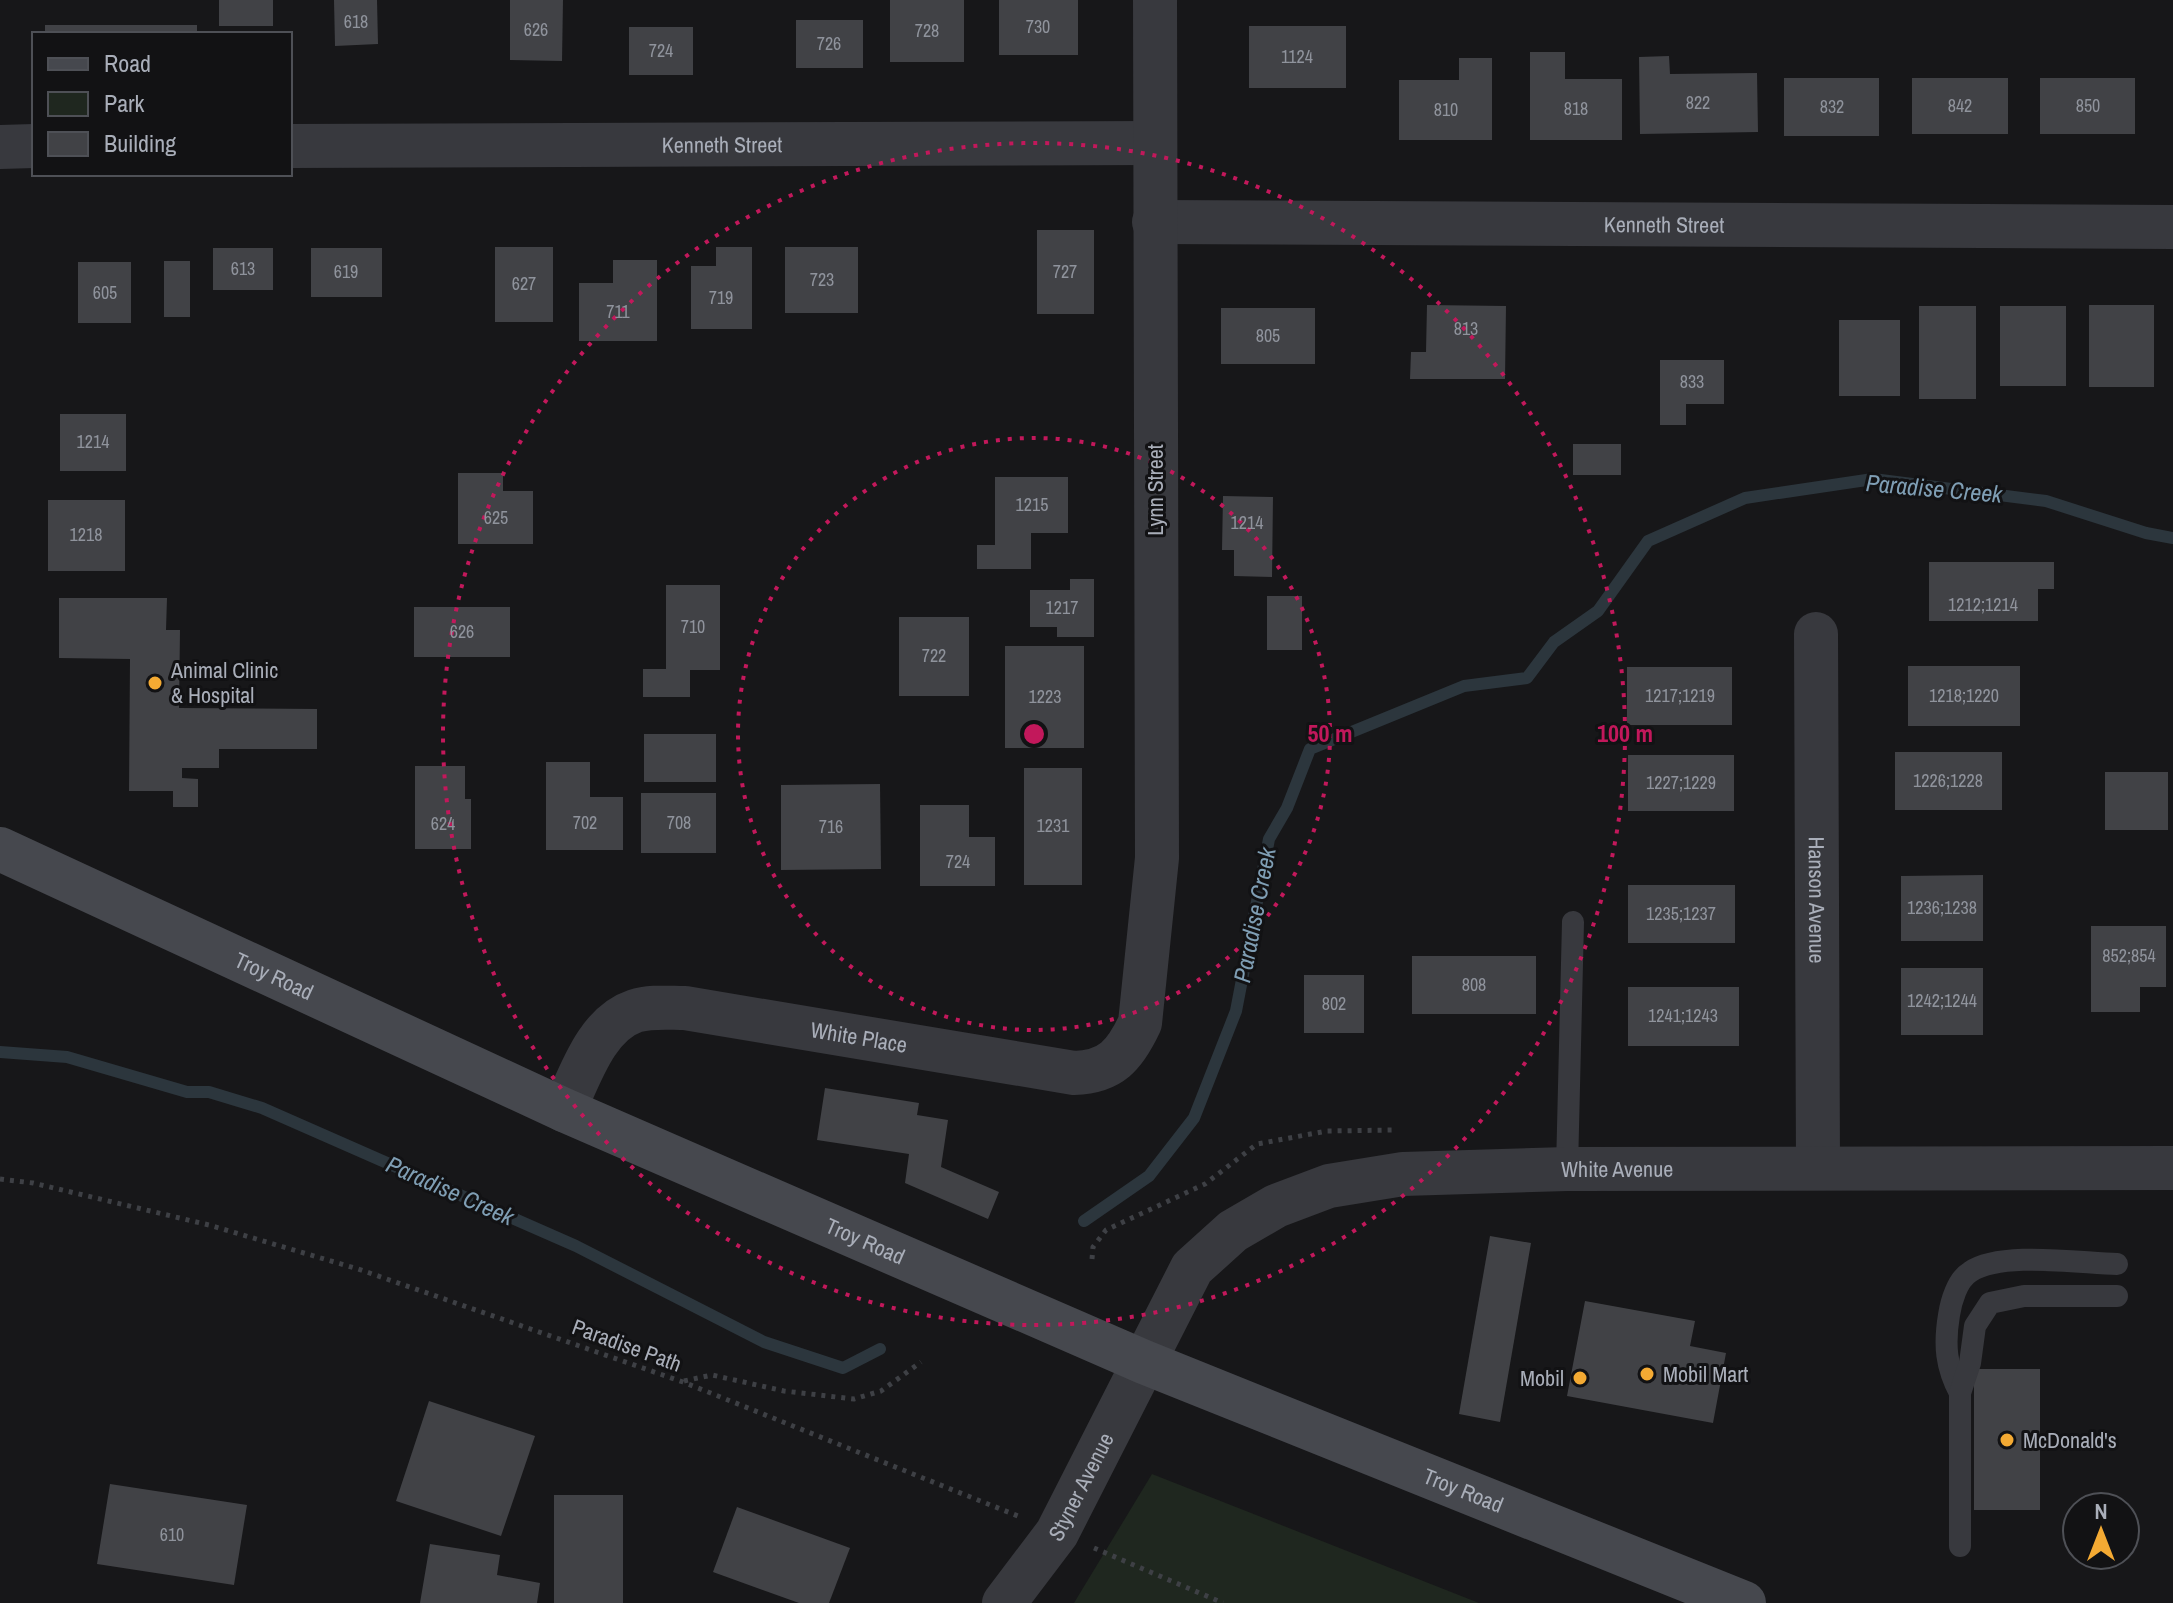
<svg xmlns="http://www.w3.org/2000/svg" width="2173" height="1603" font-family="'Archivo Narrow',sans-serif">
<rect width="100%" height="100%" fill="#171719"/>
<path fill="#1f271f" d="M1152,1474L1479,1603H1074Z"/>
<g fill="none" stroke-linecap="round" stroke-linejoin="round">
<g stroke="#2c363d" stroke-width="12">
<path d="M0,1052L67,1057L187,1092H209L262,1108L576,1246L764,1342L843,1368L880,1349"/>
<path d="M1084,1221L1149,1176L1194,1118L1236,1011L1269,839L1287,808L1310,749L1464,686L1527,678L1554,642L1598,611L1648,541L1745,498L1873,479L2046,501L2146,533L2173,538"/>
</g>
</g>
<g fill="#414246">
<rect x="219" y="0" width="54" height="26"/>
<path d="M334,0H377L378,44L335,46Z"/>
<path d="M510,0H563L562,61L510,60Z"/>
<rect x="890" y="0" width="74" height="62"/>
<rect x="999" y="0" width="79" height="55"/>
<rect x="796" y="20" width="67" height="48"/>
<rect x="45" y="25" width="152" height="9"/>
<rect x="1249" y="26" width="97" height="62"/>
<rect x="629" y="27" width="64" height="48"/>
<path d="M1530,52H1565V79H1622V140H1530Z"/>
<path d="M1669,56L1670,74L1757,73L1758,132L1640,134L1639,57Z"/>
<path d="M1459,58H1492V140H1399V80H1459Z"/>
<rect x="1784" y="78" width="95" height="58"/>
<rect x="1912" y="78" width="96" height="56"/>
<rect x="2040" y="78" width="95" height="56"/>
<rect x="1037" y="230" width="57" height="84"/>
<rect x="495" y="247" width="58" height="75"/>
<path d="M716,247H752V329H691V266H716Z"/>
<rect x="785" y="247" width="73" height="66"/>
<rect x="213" y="248" width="60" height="42"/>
<rect x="311" y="248" width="71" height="49"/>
<path d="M613,260H657V341H579V283H613Z"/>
<rect x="164" y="261" width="26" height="56"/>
<rect x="78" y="262" width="53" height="61"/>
<path d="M1427,305L1506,306L1505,379H1410L1411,352H1426Z"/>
<rect x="2089" y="305" width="65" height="82"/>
<rect x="1919" y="306" width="57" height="93"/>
<rect x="2000" y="306" width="66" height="80"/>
<rect x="1221" y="308" width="94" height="56"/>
<rect x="1839" y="320" width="61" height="76"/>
<path d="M1660,360H1724V404H1686V425H1660Z"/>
<rect x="60" y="414" width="66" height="57"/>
<rect x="1573" y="444" width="48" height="31"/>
<path d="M458,473H503V491H533V544H458Z"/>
<path d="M995,477H1068V533H1031V569H977V545H995Z"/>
<path d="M1223,496L1273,497L1272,577L1234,576V550H1222Z"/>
<rect x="48" y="500" width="77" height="71"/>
<path d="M1929,562H2054V589H2038V621H1929Z"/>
<path d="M1070,579H1094V637H1057V627H1030V590H1070Z"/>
<path d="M666,585H720V670H690V697H643V669H666Z"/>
<rect x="1267" y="596" width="35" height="54"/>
<path d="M59,598H167L166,630H180L179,708L317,709V749H219V768H182V778L198,779V807H173V791H129L130,659L59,658Z"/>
<rect x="414" y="607" width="96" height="50"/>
<rect x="899" y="617" width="70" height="79"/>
<rect x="1005" y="646" width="79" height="102"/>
<rect x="1908" y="666" width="112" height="60"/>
<rect x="1627" y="667" width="105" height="58"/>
<rect x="644" y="734" width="72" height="48"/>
<rect x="1895" y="752" width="107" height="58"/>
<rect x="1628" y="755" width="106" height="56"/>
<path d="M546,762H590V797H623V850H546Z"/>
<path d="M415,766H465V799H471V849H415Z"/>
<rect x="1024" y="768" width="58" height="117"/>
<rect x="2105" y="772" width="63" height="58"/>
<path d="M880,784L881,869L781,870V785Z"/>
<rect x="641" y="793" width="75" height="60"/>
<path d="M920,805H969V837H995V886H920Z"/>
<path d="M1983,875V941H1901V876Z"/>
<rect x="1628" y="885" width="107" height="58"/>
<path d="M2091,926H2166V987H2140V1012H2091Z"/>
<rect x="1412" y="956" width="124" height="58"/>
<rect x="1901" y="968" width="82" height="67"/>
<rect x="1304" y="975" width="60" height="58"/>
<rect x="1628" y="987" width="111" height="59"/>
<path d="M825,1088L919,1103L917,1115L948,1120L941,1167L999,1192L988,1219L905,1183L909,1154L817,1140Z"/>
<path d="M1490,1236L1531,1243L1500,1422L1459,1414Z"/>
<path d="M1585,1301L1695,1321L1690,1346L1726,1353L1713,1423L1567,1396Z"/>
<rect x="1974" y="1369" width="66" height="141"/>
<path d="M429,1401L535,1436L501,1536L396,1501Z"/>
<path d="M110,1484L247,1505L234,1585L97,1564Z"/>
<rect x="554" y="1495" width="69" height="108"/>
<path d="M737,1507L850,1548L829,1603H799L713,1572Z"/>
<path d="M430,1544L500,1555L497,1575L540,1583L537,1603H420Z"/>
</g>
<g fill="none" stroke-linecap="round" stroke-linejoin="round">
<g stroke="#3e4045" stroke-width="5" stroke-dasharray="4 6" stroke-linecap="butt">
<path d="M0,1179L33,1183L209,1225L358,1269L683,1382L1018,1516"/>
<path d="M1092,1259L1093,1247L1106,1230L1205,1184L1257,1144L1327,1131L1394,1130"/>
<path d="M684,1381L712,1375L784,1391L854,1399L881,1391L921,1362"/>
<path d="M1094,1548L1223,1603"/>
</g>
<g stroke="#38393e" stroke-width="22">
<path d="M1567,1169L1573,922"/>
<path d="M1960,1393C1946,1367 1944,1345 1949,1315C1951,1302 1957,1280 1970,1272C2001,1251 2079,1263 2117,1264"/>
<path d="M1960,1546V1393L1970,1363L1975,1326L1990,1303L2024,1296H2117"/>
</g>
<g stroke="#38393e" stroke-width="44">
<path id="s1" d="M290,146L1155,143"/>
<path d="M0,147L34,146"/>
<path id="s2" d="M1154,222L2173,227"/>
<path id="s3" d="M1816,634L1818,1167"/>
<path id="s4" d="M564,1110C580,1076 596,1024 635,1011C651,1006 669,1008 685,1008L1074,1073C1111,1072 1125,1055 1140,1023L1157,858L1155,0"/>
</g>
<path stroke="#38393e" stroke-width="44" id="s5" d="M1004,1603L1057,1533L1192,1268L1233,1231L1276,1206L1329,1186L1403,1174L1567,1169L2173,1168"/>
<path stroke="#46484e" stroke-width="44" id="s6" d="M0,849L564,1110L1144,1362L1744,1603"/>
</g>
<g fill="none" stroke="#c2185b" stroke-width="4" stroke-dasharray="4 8">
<circle cx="1034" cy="734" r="296"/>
<circle cx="1034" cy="734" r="591"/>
</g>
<g fill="#f4aa33" stroke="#121214" stroke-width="3">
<circle cx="155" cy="683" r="8"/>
<circle cx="1647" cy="1374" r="8"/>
<circle cx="1580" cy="1378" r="8"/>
<circle cx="2007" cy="1440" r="8"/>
</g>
<g text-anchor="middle" stroke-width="6" stroke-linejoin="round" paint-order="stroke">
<g font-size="18" fill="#8f939c">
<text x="356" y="28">618</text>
<text x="1038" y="33">730</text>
<text x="536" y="36">626</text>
<text x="927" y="37">728</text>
<text x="829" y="50">726</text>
<text x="661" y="57">724</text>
<text x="1297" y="63">1124</text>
<text x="1698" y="109">822</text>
<text x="1960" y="112">842</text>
<text x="2088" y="112">850</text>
<text x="1832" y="113">832</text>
<text x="1576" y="115">818</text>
<text x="1446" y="116">810</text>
<text x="243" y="275">613</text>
<text x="346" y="278">619</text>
<text x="1065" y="278">727</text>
<text x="822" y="286">723</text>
<text x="524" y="290">627</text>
<text x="105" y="299">605</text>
<text x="721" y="304">719</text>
<text x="618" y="318">711</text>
<text x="1466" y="335">813</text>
<text x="1268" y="342">805</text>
<text x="1692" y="388">833</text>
<text x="93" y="448">1214</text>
<text x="1032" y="511">1215</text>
<text x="496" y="524">625</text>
<text x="1247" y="529">1214</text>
<text x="86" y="541">1218</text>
<text x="1983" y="611">1212;1214</text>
<text x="1062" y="614">1217</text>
<text x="693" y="633">710</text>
<text x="462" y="638">626</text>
<text x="934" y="662">722</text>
<text x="1680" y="702">1217;1219</text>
<text x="1964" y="702">1218;1220</text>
<text x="1045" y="703">1223</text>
<text x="1948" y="787">1226;1228</text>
<text x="1681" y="789">1227;1229</text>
<text x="585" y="829">702</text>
<text x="679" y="829">708</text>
<text x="443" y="830">624</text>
<text x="1053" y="832">1231</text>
<text x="831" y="833">716</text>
<text x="958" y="868">724</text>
<text x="1942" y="914">1236;1238</text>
<text x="1681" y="920">1235;1237</text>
<text x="2129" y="962">852;854</text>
<text x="1474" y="991">808</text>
<text x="1942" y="1007">1242;1244</text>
<text x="1334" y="1010">802</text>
<text x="1683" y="1022">1241;1243</text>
<text x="172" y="1541">610</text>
</g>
<g font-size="22" fill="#a9aeb9" stroke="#121214">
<text dy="8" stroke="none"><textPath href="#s1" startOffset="432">Kenneth Street</textPath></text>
<text dy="8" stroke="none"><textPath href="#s2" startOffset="510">Kenneth Street</textPath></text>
<text transform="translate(1155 490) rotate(-90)" y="8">Lynn Street</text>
<text dy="8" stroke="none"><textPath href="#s3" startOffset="266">Hanson Avenue</textPath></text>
<text dy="8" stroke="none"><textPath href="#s6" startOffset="302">Troy Road</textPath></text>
<text dy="8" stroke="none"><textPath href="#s4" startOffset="352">White Place</textPath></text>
<text dy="8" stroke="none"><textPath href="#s5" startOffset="836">White Avenue</textPath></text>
<text dy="8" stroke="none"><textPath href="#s6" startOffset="950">Troy Road</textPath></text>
<text transform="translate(627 1345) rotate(20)" y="8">Paradise Path</text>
<text dy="8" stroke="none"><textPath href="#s5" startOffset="140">Styner Avenue</textPath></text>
<text dy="8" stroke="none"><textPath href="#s6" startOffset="1598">Troy Road</textPath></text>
</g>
<g font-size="22" fill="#a9aeb9" stroke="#121214" text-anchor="start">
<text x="171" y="678">Animal Clinic<tspan x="171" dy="25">&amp; Hospital</tspan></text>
<text x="1663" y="1382">Mobil Mart</text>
<text x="1564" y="1386" text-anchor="end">Mobil</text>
<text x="2023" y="1448">McDonald's</text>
</g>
<g font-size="24" font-style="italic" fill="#7f9eb4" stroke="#121214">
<text transform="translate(1934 489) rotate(5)" y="8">Paradise Creek</text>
<text transform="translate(1255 915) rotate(-79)" y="8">Paradise Creek</text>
<text transform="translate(450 1191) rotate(24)" y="8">Paradise Creek</text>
</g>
</g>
<circle cx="1034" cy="734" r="12" fill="#c2185b" stroke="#121214" stroke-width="4"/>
<g font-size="24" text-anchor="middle" font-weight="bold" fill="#c2185b" stroke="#121214" stroke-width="6" stroke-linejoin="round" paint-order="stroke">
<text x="1330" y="742">50 m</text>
<text x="1625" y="742">100 m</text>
</g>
<rect x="32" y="32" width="260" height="144" fill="#121214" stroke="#4e5056" stroke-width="2"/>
<rect x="48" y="58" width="40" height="12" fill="#46484e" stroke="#4e5056" stroke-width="2"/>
<text x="104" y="72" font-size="24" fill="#a9aeb9">Road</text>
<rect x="48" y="92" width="40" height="24" fill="#1f271f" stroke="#4e5056" stroke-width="2"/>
<text x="104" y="112" font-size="24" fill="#a9aeb9">Park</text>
<rect x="48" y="132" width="40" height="24" fill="#414246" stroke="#4e5056" stroke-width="2"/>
<text x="104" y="152" font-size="24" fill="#a9aeb9">Building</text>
<g transform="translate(2101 1531)"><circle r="38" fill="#121214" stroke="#4e5056" stroke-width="2"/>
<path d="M0-6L14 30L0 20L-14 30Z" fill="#f4aa33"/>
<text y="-12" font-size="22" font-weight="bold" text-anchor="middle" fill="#a9aeb9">N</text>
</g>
</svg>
